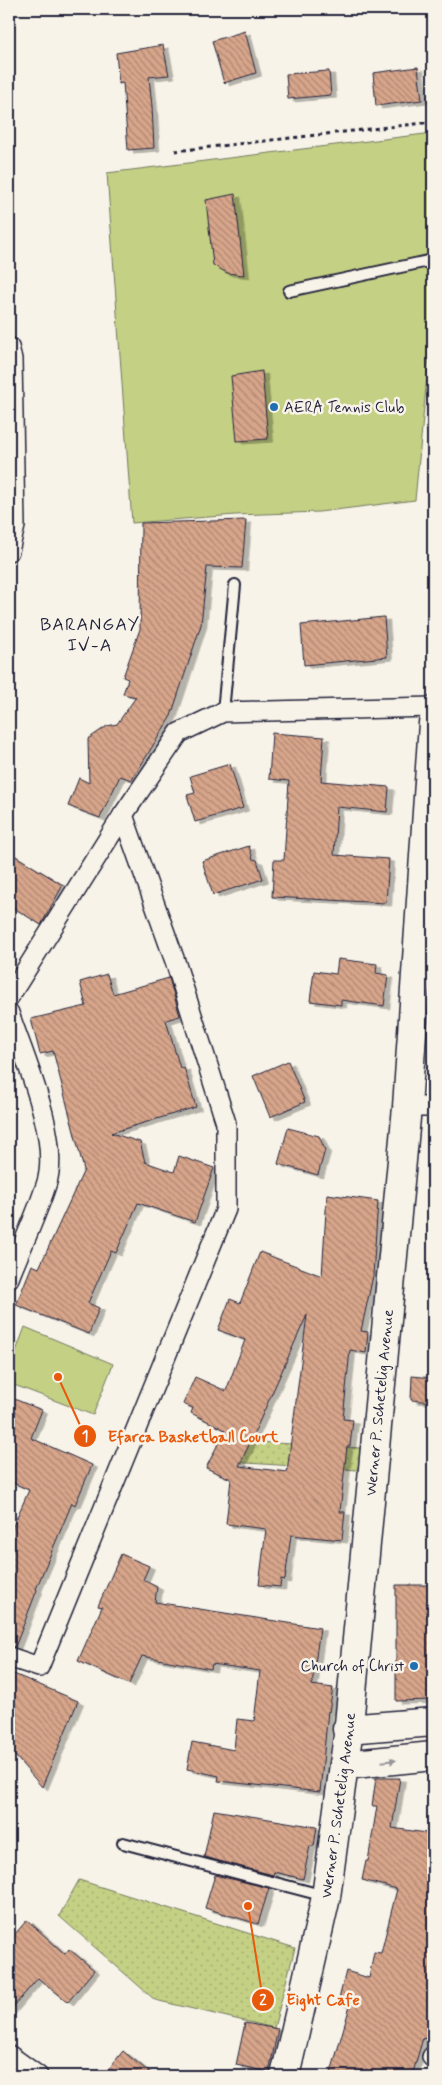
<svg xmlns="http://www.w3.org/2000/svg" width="442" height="2085" font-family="Mynerve,sans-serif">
<defs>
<pattern id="grass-dots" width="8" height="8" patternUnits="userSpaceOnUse" patternTransform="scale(1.25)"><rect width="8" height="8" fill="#c4d084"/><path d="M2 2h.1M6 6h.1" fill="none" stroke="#a8b273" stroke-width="1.8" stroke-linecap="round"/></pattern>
<pattern id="building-back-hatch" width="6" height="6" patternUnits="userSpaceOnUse" patternTransform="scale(1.25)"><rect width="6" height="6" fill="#d7a58a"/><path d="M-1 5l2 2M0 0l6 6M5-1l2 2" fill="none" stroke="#ae8672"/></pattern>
<filter id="shadow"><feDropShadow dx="5.5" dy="3" stdDeviation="0" flood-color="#0004"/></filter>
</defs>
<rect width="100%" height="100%" fill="#f7f3e8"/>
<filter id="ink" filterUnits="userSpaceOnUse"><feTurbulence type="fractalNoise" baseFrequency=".02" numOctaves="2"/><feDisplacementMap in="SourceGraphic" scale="10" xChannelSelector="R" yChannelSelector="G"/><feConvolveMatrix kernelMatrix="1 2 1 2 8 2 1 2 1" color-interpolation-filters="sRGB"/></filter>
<g filter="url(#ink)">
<g fill="url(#grass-dots)" stroke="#737960">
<path d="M241,1441L360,1448L358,1470L231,1462Z"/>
<path d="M79,1880L295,1948L274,2028L155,2000L59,1916Z"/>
</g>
<g fill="#c4d084" stroke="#737960">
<path d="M433,133V315L415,500L319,512L235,515L132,523L107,173Z"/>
<path d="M25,1327L113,1364L93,1415L9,1383V1370Z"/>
</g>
<g fill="url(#building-back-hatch)" stroke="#22223b" fill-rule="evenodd" filter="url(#shadow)">
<path d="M245,31L256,73L224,83L212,41Z"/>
<path d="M163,45L169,75L149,77L152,106L154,148L128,150L123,83L119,84L116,53Z"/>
<path d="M418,67L422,100L376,106L373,73Z"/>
<path d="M329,71L331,95L288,99L286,74Z"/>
<path d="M235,194L244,275L227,273L213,265L206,200Z"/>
<path d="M262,371L268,439L237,441L231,376Z"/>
<path d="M246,520L242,568L207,567L201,625L171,716L132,780L120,776L100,818L68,806L79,778L89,783L88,739L107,726L117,724L136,697L123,694L128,679L123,677L140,629L141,523Z"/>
<path d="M384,617L387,657L304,665L301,625Z"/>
<path d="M272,733L324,737L321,781L389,787L387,812L337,807L334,855L389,859L386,903L272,897L274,860H284L289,781L269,779Z"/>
<path d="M230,764L243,808L195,822L187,795L195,793L190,776Z"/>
<path d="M249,846L253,859L257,860L263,879L213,895L202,861Z"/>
<path d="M9,852L63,885L41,925L9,905Z"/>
<path d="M338,959L377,964L376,973L388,975L384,1006L341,1000V1005L310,1001L314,971L336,974Z"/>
<path d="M107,974L113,994L169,978L180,1016L166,1020L180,1068L184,1067L196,1107L111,1133L140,1142L145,1162L174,1172L179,1156L214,1168L195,1222L138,1203L116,1253L111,1251L88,1303L99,1308L89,1334L16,1305L32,1265L39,1268L84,1170L53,1051L40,1054L31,1019L86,1006L80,982Z"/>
<path d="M288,1061L305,1102L270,1117L253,1076Z"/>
<path d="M288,1128L319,1136L325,1150L318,1175L278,1164Z"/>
<path d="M327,1194L378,1201L373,1276L361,1331L368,1332L366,1353L350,1350L343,1419L353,1420L350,1446H347L340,1512H345L342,1540L291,1535L285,1580L281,1579L280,1587L259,1585L266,1529L226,1524L231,1479L206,1468L225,1430L191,1413L193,1408L183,1404L195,1377L226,1391L245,1340L218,1330L230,1299L240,1303L260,1252L322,1276ZM307,1315L287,1472L239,1466L248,1447Z"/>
<path d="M412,1376L433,1378V1402L411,1400Z"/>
<path d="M9,1397L42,1410L31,1438L92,1465L75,1505L72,1503L36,1589L37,1590L15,1647L9,1646V1535L29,1490L9,1481Z"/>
<path d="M121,1554L149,1566L143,1580L157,1587L155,1602L320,1628L312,1685L333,1688L329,1712L328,1711L320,1792L218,1781L219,1776L187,1769L192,1742L234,1750L237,1719L254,1721L260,1671L212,1664L211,1669L142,1656L129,1684L78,1661L102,1607L98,1606Z"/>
<path d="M396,1585H433V1700L396,1701Z"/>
<path d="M9,1672L78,1701L42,1787L9,1749Z"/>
<path d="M376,1778H400L392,1828L433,1834V2025L429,2040L423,2038L412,2076H330L350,2006L338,2003L346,1971L369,1978L374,1952L381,1953L397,1889L362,1880L366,1861H368L377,1806H372Z"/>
<path d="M214,1810L317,1827L314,1846H310L303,1879L274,1872L273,1875L204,1857Z"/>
<path d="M215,1875L269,1888L258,1924L205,1908Z"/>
<path d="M27,1920L65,1954L69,1949L94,1970L68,2002L38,1978L9,2012V1941Z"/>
<path d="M245,2023L278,2029L269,2072L236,2065Z"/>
<path d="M123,2051L154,2076H103Z"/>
</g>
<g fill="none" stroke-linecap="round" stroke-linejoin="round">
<defs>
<g id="service">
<path d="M289,291L433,260"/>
<path d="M223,712L235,585"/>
<path d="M123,1843L325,1896"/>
</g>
<g id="minor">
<path d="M9,347L12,359L15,526L9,551"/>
<path d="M9,997L123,815L179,733L223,712L433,707"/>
<path d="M9,1013C24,1057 60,1137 47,1182C37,1215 21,1247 9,1278"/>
<path d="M407,1107H433"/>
<path d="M9,1657L39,1667L226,1209V1123L175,961L123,815"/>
<path d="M9,2055L38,2076"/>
<path d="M432,2057H433"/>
</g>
<g id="secondary">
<path d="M347,1729L433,1722"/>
<path d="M344,1765L433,1756"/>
<path id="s1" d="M285,2076L326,1897L348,1735L407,1107L433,723"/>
</g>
</defs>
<use href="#service" stroke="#22223b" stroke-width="14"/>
<use href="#minor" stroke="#22223b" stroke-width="22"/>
<use href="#secondary" stroke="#22223b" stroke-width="31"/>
<path stroke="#22223b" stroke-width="3" stroke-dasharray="4 4" stroke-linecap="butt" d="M175,151L433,122"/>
<use href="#service" stroke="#f7f3e8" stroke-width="10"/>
<use href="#minor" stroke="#f7f3e8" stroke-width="19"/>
<use href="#secondary" stroke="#f7f3e8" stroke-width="28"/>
</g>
<defs><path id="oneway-solid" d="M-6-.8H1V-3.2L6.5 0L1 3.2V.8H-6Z" transform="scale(1.25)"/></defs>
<use fill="#97959a" href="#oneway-solid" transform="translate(389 1761) rotate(-6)"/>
</g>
<g fill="#1f6fb2" stroke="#f7f3e8" stroke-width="2">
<circle cx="274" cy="407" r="5"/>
<circle cx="414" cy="1666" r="5"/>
</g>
<g text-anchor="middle" stroke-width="5" stroke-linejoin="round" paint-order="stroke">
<g font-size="15" fill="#22223b" stroke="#f7f3e8" text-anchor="start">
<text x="284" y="412">AERA Tennis Club</text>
<text x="404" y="1671" text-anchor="end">Church of Christ</text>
</g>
<g font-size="15" fill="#22223b" stroke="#f7f3e8">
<text dy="5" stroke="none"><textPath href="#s1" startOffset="681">Werner P. Schetelig Avenue</textPath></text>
<text dy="5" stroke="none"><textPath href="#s1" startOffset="276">Werner P. Schetelig Avenue</textPath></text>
</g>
<g font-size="18" letter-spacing="1" fill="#22223b" stroke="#f7f3e8">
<text x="90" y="630">BARANGAY<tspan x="90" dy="21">IV-A</tspan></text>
</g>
</g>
<path fill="none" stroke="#e8590c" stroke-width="2" d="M58 1377L85 1436M248 1906L263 2000"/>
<g fill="#e8590c" stroke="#f7f3e8" stroke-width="2">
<circle cx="58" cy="1377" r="5"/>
<circle cx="248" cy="1906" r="5"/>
<circle cx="85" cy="1436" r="12"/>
<circle cx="263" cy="2000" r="12"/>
</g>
<g font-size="15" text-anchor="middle" font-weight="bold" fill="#fff">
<text x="85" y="1441">1</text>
<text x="263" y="2005">2</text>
</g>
<g font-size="16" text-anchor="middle" font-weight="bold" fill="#e8590c" stroke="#f7f3e8" stroke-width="5" stroke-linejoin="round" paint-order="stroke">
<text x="193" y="1442">Efarca Basketball Court</text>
<text x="323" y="2005">Eight Cafe</text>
</g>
<rect width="442" height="2085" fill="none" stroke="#f7f3e8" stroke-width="30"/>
<rect x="15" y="15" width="412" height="2055" fill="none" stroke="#22223b" stroke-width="2" filter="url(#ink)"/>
</svg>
